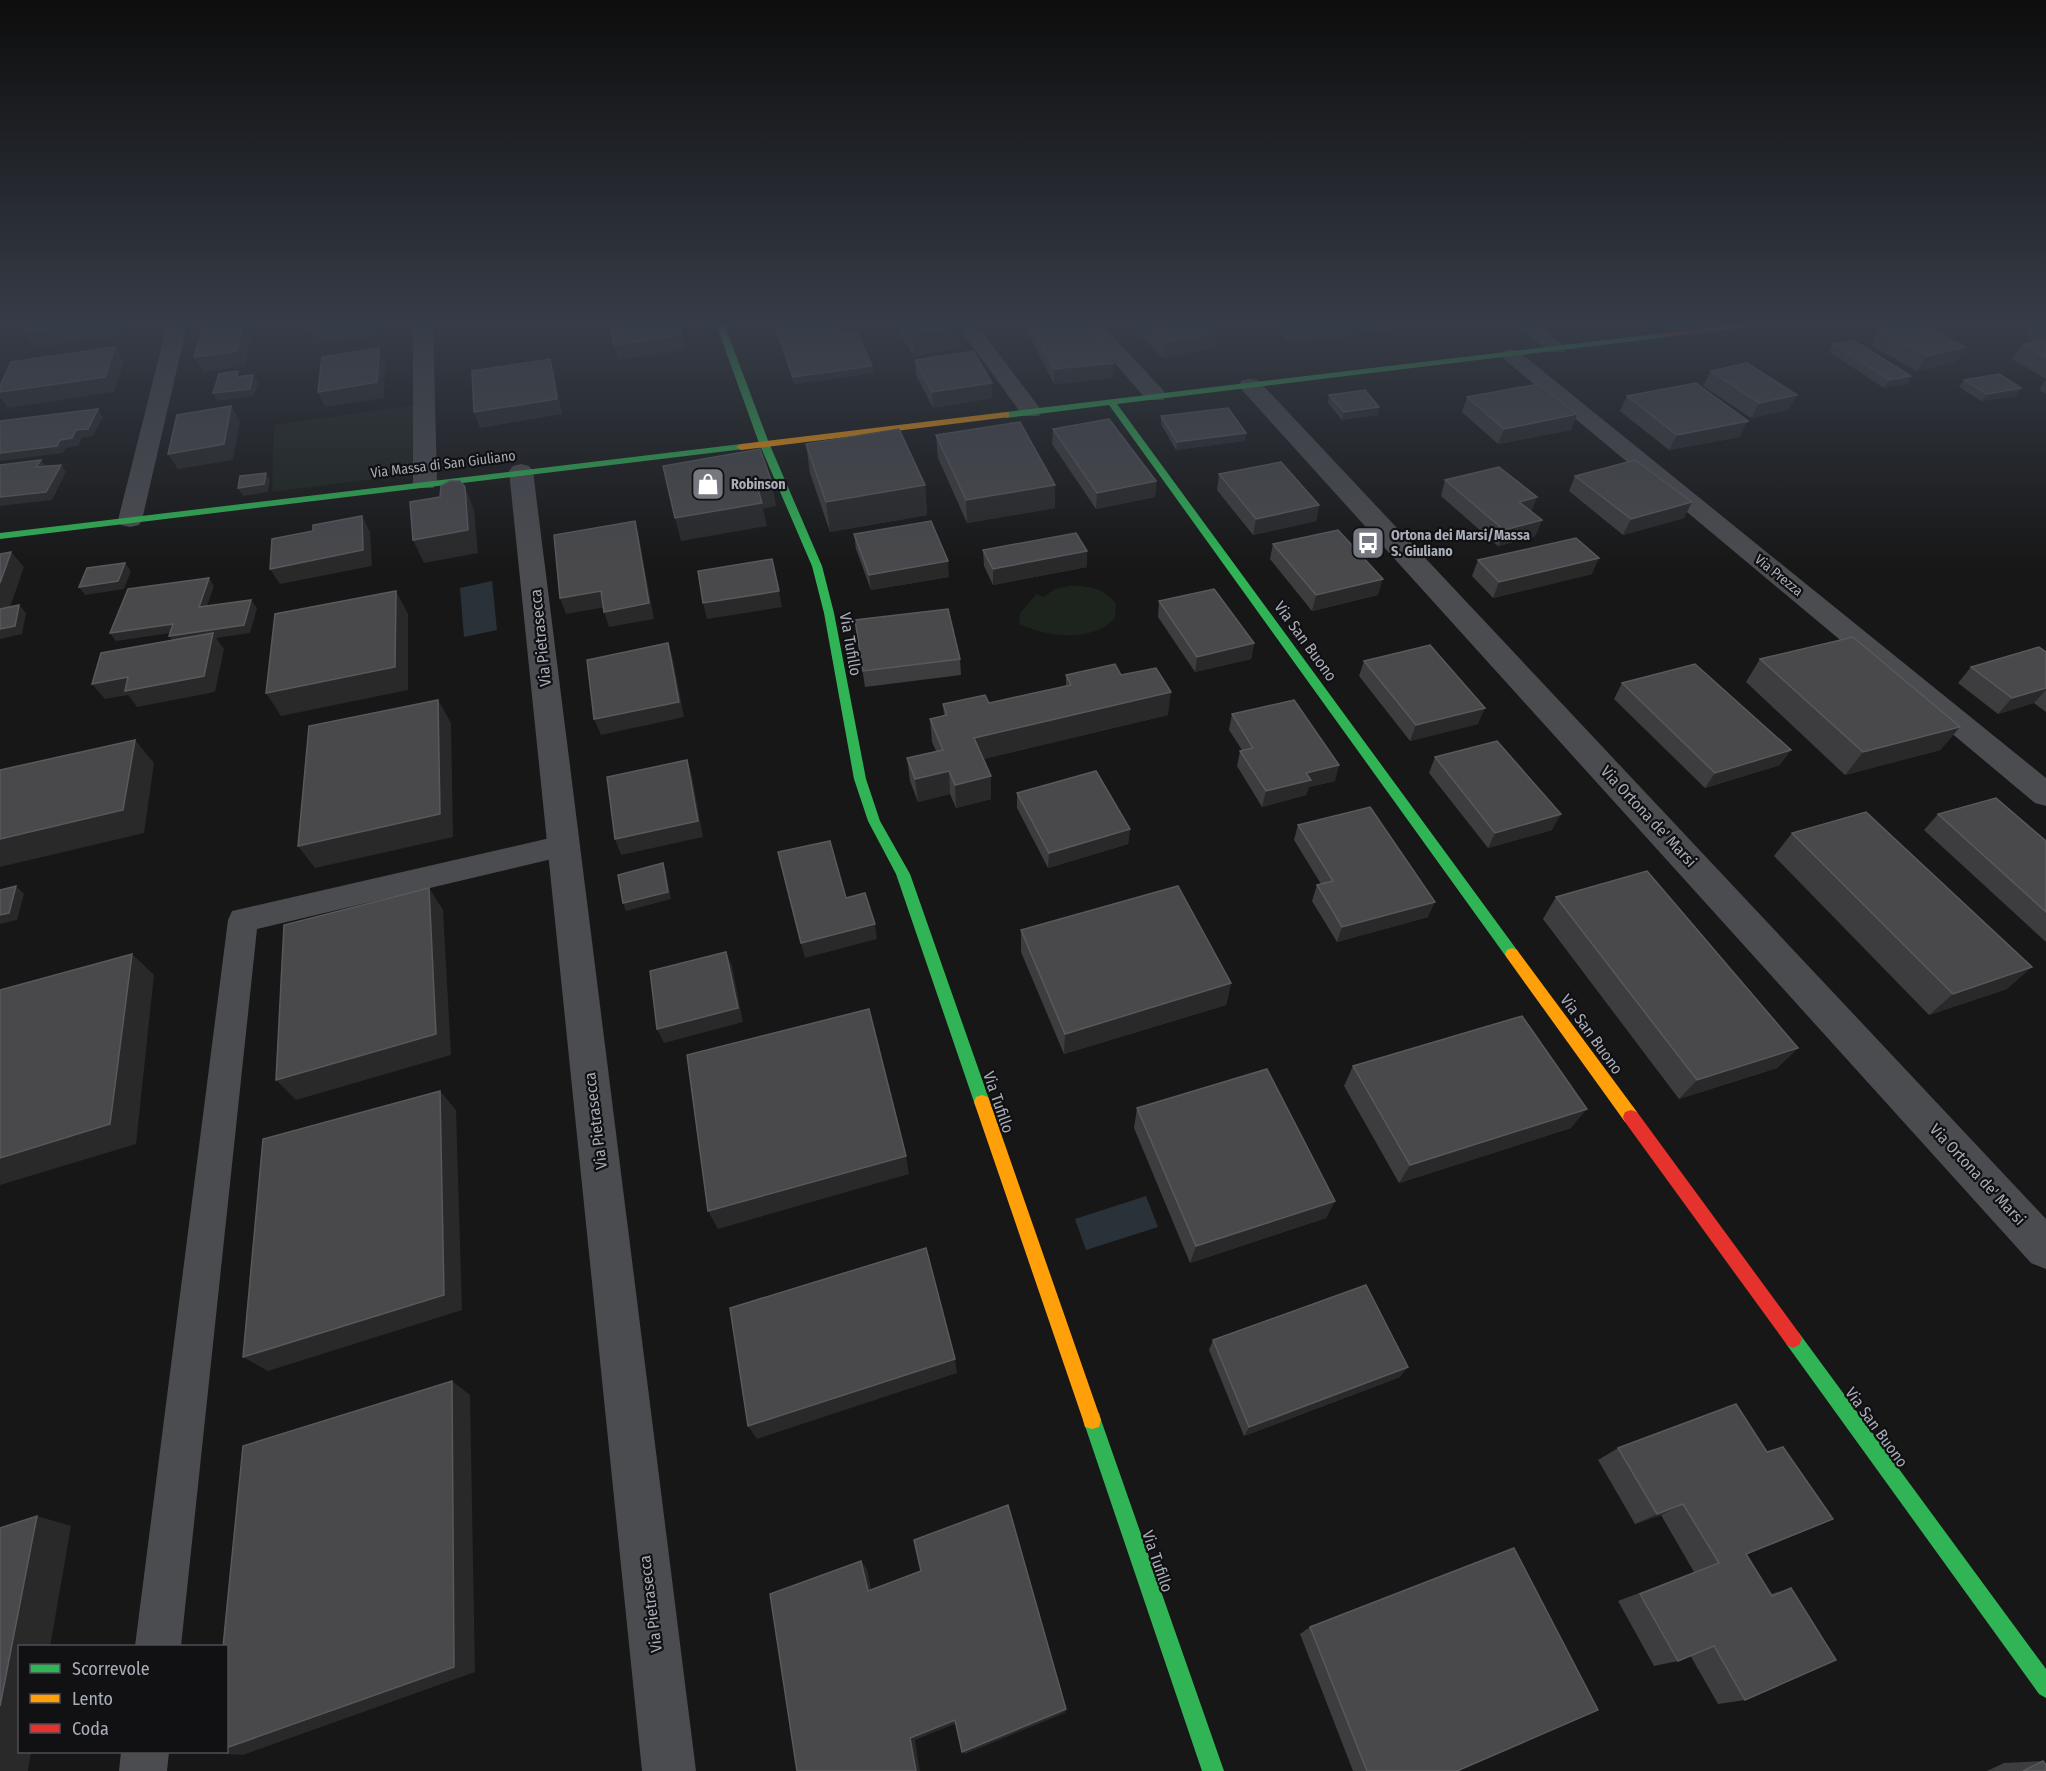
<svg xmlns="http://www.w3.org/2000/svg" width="2046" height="1771" font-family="'Fira Sans Condensed',sans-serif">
<rect width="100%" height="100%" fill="#171717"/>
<g fill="#1d241e">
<path d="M416,405L415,474L272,492L274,425Z"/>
<path d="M1069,586C1087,585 1106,589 1116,604L1115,618C1093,643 1047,637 1019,624L1020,613L1037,594L1043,597L1055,589Z"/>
</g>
<g fill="#2a3239">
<path d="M492,581L497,630L464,637L460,588Z"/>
<path d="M1146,1196L1158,1227L1086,1250L1075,1219Z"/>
</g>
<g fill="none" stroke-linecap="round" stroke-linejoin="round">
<g fill="#4b4c50" fill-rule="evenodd">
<path d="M563,835L573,838L578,846L573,854L257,929L181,1646H135L228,920L232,911Z"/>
<path d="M121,1752H169L167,1771H119Z"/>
</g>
<g fill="#4b4c50" fill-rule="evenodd">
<path d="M168,321H188L142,520L139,525L130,527L121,525L118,520Z"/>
<path d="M413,321H433L437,483L433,488H417L413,483Z"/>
<path d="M954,321H974L1042,411L1039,416H1023Z"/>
<path d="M1078,321H1098L1163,390L1166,395L1163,400H1147Z"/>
<path d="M1510,321H1532L1567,348L1564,352H1550Z"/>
<path d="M1511,349L1518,351L2046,778V806L2035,803L1504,359L1501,355L1504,351Z"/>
<path d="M1250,379L1258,380L2046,1219V1269L2031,1263L1242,390L1239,385L1242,380Z"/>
<path d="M521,464L529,466L533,471L696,1771H642L509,471L513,466Z"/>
</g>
<g fill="#30b455" fill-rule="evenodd">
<path d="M715,321H723L769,443L822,566L834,613L866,779L880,821L910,874L990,1102L988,1107L982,1109L976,1107L974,1102L896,874L868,821L854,779L824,613L812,566L759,443Z"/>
<path d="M1664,333L1668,335L1667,337L1117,404L1517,950L1519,954L1517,958L1512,960L1507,958L1109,405L1006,418L1002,415L1006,412Z"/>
<path d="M741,444L746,447L744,449L0,539V533Z"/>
<path d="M1793,1330L1799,1333L2046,1669V1698L2039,1694L1787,1345L1784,1339L1787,1333Z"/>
<path d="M1092,1411L1099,1413L1101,1420L1224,1771H1202L1083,1420L1085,1413Z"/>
</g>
<g fill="#ff9f0a" fill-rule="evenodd">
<path d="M1006,412L1009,413V417L741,450L736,447L741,444Z"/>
<path d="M1512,948L1517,950L1637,1112L1639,1117L1637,1122L1631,1124L1625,1122L1507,958L1505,954L1507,950Z"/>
<path d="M982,1095L988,1097L990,1102L1101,1420L1099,1427L1092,1429L1085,1427L1083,1420L974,1102L976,1097Z"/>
</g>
<g fill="#e5322d" fill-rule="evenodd">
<path d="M1766,321H1787L1783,323L1664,337L1660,335L1664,333Z"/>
<path d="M1631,1110L1637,1112L1799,1333L1802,1339L1799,1345L1793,1348L1787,1345L1625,1122L1623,1117L1625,1112Z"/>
</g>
</g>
<g fill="#3d3d3f">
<path d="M773,321H840L845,333L872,366L873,373L794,384Z"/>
<path d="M896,321H954L958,326L959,348L914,356L896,327Z"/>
<path d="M1029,321H1089L1113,363L1112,378L1054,384L1028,333Z"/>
<path d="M1126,321H1206L1218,332L1216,347L1163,358Z"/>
<path d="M1271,321H1401L1399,329L1290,343Z"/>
<path d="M2046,321V379L2012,359L2022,344L2036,342L2026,336L2036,322Z"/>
<path d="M1879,330L1965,347L1956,362L1917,371L1871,345Z"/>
<path d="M1833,344L1911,376L1907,384L1884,388L1829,352Z"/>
<path d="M915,360L992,383V398L933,408L916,375Z"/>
<path d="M1711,371L1797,395L1788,410L1751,418L1703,386Z"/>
<path d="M1964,380L2016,396L1981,401L1959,387Z"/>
<path d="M2046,380V394L2039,390Z"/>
<path d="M1329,395L1378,415L1342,420L1328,403Z"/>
<path d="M1627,396L1740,437L1669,450L1620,411Z"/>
<path d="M1467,397L1577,414L1571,430L1498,444L1462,412Z"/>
<path d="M1161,416L1246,433L1244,441L1176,450L1161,424Z"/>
<path d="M1053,429L1156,481L1155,497L1096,509L1052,444Z"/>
<path d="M936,435L1055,508L967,523L938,458Z"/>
<path d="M806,444L925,485L927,515L830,532L810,473Z"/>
<path d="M1219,474L1319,505L1316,521L1253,535L1217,490Z"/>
<path d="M1575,476L1684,518L1623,535L1569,491Z"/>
<path d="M1445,480L1532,512L1542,520L1535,536L1498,546L1441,496Z"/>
<path d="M854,534L949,577L871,590L856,549Z"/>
<path d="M1273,544L1378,595L1312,611L1270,559Z"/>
<path d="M983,550L1087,567L993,585L984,566Z"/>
<path d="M1478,560L1592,574L1493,598L1472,576Z"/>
<path d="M1159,601L1254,643L1251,659L1195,672L1158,617Z"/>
<path d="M855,620L960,659L961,675L865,687Z"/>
<path d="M2046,652V712L2034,703L1998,714L1958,683L1971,667Z"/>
<path d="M1760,659L1960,727L1940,750L1845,775L1746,682Z"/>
<path d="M1364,661L1478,724L1410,741L1359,676Z"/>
<path d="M1066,675H1121L1168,715L983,759L991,799L956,808L950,794L918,802L910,781L907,758L936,751L932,742L930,719L944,716L943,704L989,703L1066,686Z"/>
<path d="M1622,683L1780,765L1705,788L1614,699Z"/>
<path d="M1232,714L1335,781L1309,787L1306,795L1262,807L1237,766L1240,751L1242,750L1229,730Z"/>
<path d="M1435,757L1552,830L1488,848L1429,773Z"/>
<path d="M1017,793L1130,829L1128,844L1048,868L1017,808Z"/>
<path d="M1938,814L2046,841V942L1924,830Z"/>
<path d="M1298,825L1428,917L1337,942L1312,901L1317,885L1321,884L1294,840Z"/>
<path d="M1792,833L2007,989L1929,1015L1774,856Z"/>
<path d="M1556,897L1798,1048L1777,1068L1679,1099L1543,919Z"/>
<path d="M1021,930L1231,983L1226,1005L1064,1054L1021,952Z"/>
<path d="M1353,1066L1571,1128L1399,1183L1344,1086Z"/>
<path d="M1137,1108L1335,1201L1326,1218L1190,1263L1134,1128Z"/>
<path d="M1213,1340L1400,1377L1244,1436L1209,1350Z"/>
<path d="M1618,1448L1746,1554L1771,1594L1791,1588L1745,1700L1718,1704L1690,1655L1678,1661L1654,1666L1618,1601L1694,1572L1661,1515L1635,1524L1598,1460Z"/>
<path d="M1310,1627L1457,1771H1353L1300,1634Z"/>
<path d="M2043,1761L2046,1771H1987L2004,1763Z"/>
</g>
<g fill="#29292a">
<path d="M111,321H134L130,334L34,347L24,332Z"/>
<path d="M244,321H253L254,323L245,366L203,372L194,357Z"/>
<path d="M372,321H384L383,335L314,344L307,329Z"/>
<path d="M489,321H518L490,324Z"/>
<path d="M1302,321H1401L1399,329L1290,343L1294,322Z"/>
<path d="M1430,321H1444L1430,323Z"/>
<path d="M958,326L959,348L914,356L912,334Z"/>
<path d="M1218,332L1216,347L1163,358L1164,343Z"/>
<path d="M681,335L685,350L618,360L614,345Z"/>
<path d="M115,347L124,362L114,392L8,408L0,397V392Z"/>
<path d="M1965,347L1956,362L1917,371L1926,356Z"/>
<path d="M379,348L385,363L384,398L325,407L318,392Z"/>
<path d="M550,359L555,374L562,414L480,428L474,412Z"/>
<path d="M1113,363L1112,378L1054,384V369Z"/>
<path d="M872,366L873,373L794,384L793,377Z"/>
<path d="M253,375L258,383L254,396L217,401L213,393Z"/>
<path d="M1911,376L1907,384L1884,388L1889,380Z"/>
<path d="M992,383V398L933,408L932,392Z"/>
<path d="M2021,388L2016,396L1981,401L1987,394Z"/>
<path d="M1797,395L1788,410L1751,418L1759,403Z"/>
<path d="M231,406L240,421L233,460L178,469L168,454Z"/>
<path d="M1379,407L1378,415L1342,420L1344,412Z"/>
<path d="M98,409L103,417L93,436L82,438L78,446L66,448L63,453L0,461V453L60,440L76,430Z"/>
<path d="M1577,414L1571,430L1498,444L1504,429Z"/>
<path d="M1748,421L1740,437L1669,450L1677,435Z"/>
<path d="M1246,433L1244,441L1176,450L1177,442Z"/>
<path d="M41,460L47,468L36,467Z"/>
<path d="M61,465L66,472L52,500L0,506V497Z"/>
<path d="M266,473L270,480L268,492L243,496L238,488Z"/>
<path d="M1156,481L1155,497L1096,509L1097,493Z"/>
<path d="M772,483L776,506L763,509L767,526L681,541L675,518L757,486Z"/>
<path d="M925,485L927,515L830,532L826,502Z"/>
<path d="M1055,485V508L967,523L966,500Z"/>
<path d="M465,487L474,510L478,553L424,563L413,540Z"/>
<path d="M1537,497L1531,513L1519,502Z"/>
<path d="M1692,502L1684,518L1623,535L1631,519Z"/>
<path d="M1319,505L1316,521L1253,535L1256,519Z"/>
<path d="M362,516L370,532L372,566L280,584L270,569Z"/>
<path d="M1542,520L1535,536L1498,546L1504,530Z"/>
<path d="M635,521L639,537L654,619L609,627L604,612Z"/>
<path d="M1087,551V567L993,585V569Z"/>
<path d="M11,552L24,567L9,610L0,611V583Z"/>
<path d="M1599,558L1592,574L1493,598L1499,582Z"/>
<path d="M948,561L949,577L871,590L869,575Z"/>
<path d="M125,563L131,571L124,589L85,595L79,587Z"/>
<path d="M209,578L214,586L204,615L199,607Z"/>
<path d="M1383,579L1378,595L1312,611L1316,595Z"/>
<path d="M396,591L408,614V690L281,716L266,693Z"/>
<path d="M601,591L606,607L566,614L560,598Z"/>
<path d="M779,591L782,607L707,619L703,603Z"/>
<path d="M251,600L257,608L250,633L216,638L224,649L215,692L137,707L128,695L105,699L92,684L175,644L169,636Z"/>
<path d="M19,605L26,613L22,634L0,639V629Z"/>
<path d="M173,624L178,632L116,641L110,633Z"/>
<path d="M668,643L673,659L684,717L601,735L594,719Z"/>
<path d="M1254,643L1251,659L1195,672L1197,657Z"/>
<path d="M2046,688V690L2034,703L1998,714L2012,698Z"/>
<path d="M1171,692L1168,715L975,761L974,738Z"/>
<path d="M438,700L451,723L453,837L315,868L298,846Z"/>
<path d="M1485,708L1478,724L1410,741L1416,725Z"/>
<path d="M1960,727L1940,750L1845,775L1863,752Z"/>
<path d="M135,740L154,763L144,833L0,867V839Z"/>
<path d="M1791,750L1780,765L1705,788L1715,773Z"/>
<path d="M687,760L692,776L703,837L621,855L615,839Z"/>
<path d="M1339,765L1335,781L1309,787L1306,795L1262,807L1266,791L1306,773Z"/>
<path d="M949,771L950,794L918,802L915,779Z"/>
<path d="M991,776V799L956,808L955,785Z"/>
<path d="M1561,814L1552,830L1488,848L1495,833Z"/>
<path d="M1130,829L1128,844L1048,868L1049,853Z"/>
<path d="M663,863L666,871L671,899L626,911L623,903Z"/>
<path d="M16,886L24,894L17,920L0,924V915Z"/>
<path d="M429,888L443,910L451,1055L296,1100L276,1080Z"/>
<path d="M1435,902L1428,917L1337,942L1342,927Z"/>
<path d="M875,924L877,939L805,958L801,943Z"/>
<path d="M726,952L732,966L743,1022L664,1043L657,1029Z"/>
<path d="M132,954L154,975L136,1144L0,1185V1158Z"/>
<path d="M2032,967L2007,989L1929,1015L1953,994Z"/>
<path d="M1231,983L1226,1005L1064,1054L1065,1034Z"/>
<path d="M1798,1048L1777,1068L1679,1099L1697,1080Z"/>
<path d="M440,1091L456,1110L462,1310L268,1371L243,1357Z"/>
<path d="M1587,1109L1571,1128L1399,1183L1410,1165Z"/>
<path d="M906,1156L909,1174L718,1229L708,1211Z"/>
<path d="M1335,1201L1326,1218L1190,1263L1196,1246Z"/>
<path d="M955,1359L957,1373L757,1439L748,1426Z"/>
<path d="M1408,1367L1400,1377L1244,1436L1249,1427Z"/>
<path d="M452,1381L470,1395L475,1672L243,1755L212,1753L218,1752H226V1748Z"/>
<path d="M1683,1504L1661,1515L1635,1524L1657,1514Z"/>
<path d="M37,1516L71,1526L50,1647H20V1752H31L28,1771H0V1706Z"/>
<path d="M861,1561L867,1569L873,1599L868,1591Z"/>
<path d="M1066,1709L1065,1713L965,1754L962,1752Z"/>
<path d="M955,1720L957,1723L915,1740L920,1771H916L910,1738Z"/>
</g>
<g fill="#49494c" stroke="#58595d" stroke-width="1.5">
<path d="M30,321H111L24,332Z"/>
<path d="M205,321H244L237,351L194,357Z"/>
<path d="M308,321H372L307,329Z"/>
<path d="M608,321H677L681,335L614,345Z"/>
<path d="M774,321H840L845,333L857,332L872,366L793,377Z"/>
<path d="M904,321H954L958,326L912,334Z"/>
<path d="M1029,321H1089L1113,363L1054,369Z"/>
<path d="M1142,321H1206L1218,332L1164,343Z"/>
<path d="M2046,321V327L2036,322L2043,321Z"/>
<path d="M1917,322L1965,347L1926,356L1879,330Z"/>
<path d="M2046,340V358L2022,344Z"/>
<path d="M1854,341L1911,376L1889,380L1833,344Z"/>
<path d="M115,347L105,377L0,392V386L11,362Z"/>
<path d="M379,348L377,382L318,392L322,357Z"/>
<path d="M973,351L992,383L932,392L915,360Z"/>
<path d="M550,359L557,399L474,412L472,371Z"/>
<path d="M1747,363L1797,395L1759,403L1711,371Z"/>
<path d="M238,371L237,377L253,375L250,389L213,393L219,374Z"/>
<path d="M1999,374L2021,388L1987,394L1964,380Z"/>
<path d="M1696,383L1748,421L1677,435L1627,396Z"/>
<path d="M1539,384L1577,414L1504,429L1467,397Z"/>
<path d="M1365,390L1379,407L1344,412L1329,395Z"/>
<path d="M231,406L224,444L168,454L177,415Z"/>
<path d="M1228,408L1246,433L1177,442L1161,416Z"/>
<path d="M98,409L88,429L76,430L72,438L60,440L57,446L0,453V421Z"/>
<path d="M1109,419L1156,481L1097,493L1053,429Z"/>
<path d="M1020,422L1055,485L966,500L936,435Z"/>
<path d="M899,429L925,485L826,502L806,444Z"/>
<path d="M760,449L772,483L757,486L762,503L675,518L663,466Z"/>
<path d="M41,460L36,467L61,465L46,492L0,497V465Z"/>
<path d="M1635,460L1692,502L1631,519L1575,476Z"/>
<path d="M1281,462L1319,505L1256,519L1219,474Z"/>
<path d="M1499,467L1537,497L1519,502L1542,520L1504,530L1445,480Z"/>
<path d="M266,473L264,484L238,488L240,476Z"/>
<path d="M450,481H460L465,487L468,530L413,540L410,502L440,497L441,486Z"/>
<path d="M362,516L363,550L270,569L272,539L313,531V525Z"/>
<path d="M635,521L649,603L604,612L601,591L560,598L554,535Z"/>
<path d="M931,521L948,561L869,575L854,534Z"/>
<path d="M1338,530L1383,579L1316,595L1273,544Z"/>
<path d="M1076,533L1087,551L993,569L983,550Z"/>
<path d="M1576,538L1599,558L1499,582L1478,560Z"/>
<path d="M11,552L0,583V554Z"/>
<path d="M772,559L779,591L703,603L698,571Z"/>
<path d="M125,563L118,581L79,587L87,568Z"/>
<path d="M209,578L199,607L251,600L244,625L169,636L173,624L110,633L128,589Z"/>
<path d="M1214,589L1254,643L1197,657L1159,601Z"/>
<path d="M396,591L395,667L266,693L275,614Z"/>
<path d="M19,605L15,626L0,629V609Z"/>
<path d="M948,609L960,659L863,671L855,620Z"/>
<path d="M213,633L204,676L125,691L128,677L92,684L101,653Z"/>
<path d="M1853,637L1960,727L1863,752L1760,659Z"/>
<path d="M668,643L679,702L594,719L587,660Z"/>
<path d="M1430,645L1485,708L1416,725L1364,661Z"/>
<path d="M2039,647L2046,652V688L2012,698L1971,667Z"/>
<path d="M1115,664L1121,675L1156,668L1171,692L974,738L991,776L955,785L949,771L915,779L907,758L943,750L930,719L947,715L943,704L985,695L989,703L1071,685L1066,675Z"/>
<path d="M1695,664L1791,750L1715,773L1622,683Z"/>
<path d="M438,700L440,814L298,846L309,726Z"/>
<path d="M1294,700L1339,765L1306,773L1311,780L1266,791L1240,751L1253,748L1232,714Z"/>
<path d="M135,740L123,810L0,839V770Z"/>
<path d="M1497,741L1561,814L1495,833L1435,757Z"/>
<path d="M687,760L698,821L615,839L607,777Z"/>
<path d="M1096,771L1130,829L1049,853L1017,793Z"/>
<path d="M1996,798L2046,841V912L1938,814Z"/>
<path d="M1370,807L1435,902L1342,927L1317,885L1333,881L1298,825Z"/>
<path d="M1866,812L2032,967L1953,994L1792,833Z"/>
<path d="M830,841L846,898L865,893L875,924L801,943L778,852Z"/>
<path d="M663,863L668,892L623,903L618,875Z"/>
<path d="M1647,871L1798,1048L1697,1080L1556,897Z"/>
<path d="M16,886L9,913L0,915V890Z"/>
<path d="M1178,886L1231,983L1065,1034L1021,930Z"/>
<path d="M429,888L436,1034L276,1080L284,925Z"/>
<path d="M726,952L738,1008L657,1029L650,971Z"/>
<path d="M132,954L110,1124L0,1158V990Z"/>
<path d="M869,1009L906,1156L708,1211L687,1055Z"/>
<path d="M1522,1016L1587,1109L1410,1165L1353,1066Z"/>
<path d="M1267,1069L1335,1201L1196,1246L1137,1108Z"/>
<path d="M440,1091L444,1295L243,1357L263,1139Z"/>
<path d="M926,1248L955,1359L748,1426L730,1308Z"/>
<path d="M1366,1285L1408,1367L1249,1427L1213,1340Z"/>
<path d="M452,1381L454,1667L226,1748V1647H223L243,1446Z"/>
<path d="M1736,1404L1767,1452L1783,1447L1833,1519L1746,1554L1772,1596L1791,1588L1836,1660L1745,1700L1714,1646L1678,1661L1640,1594L1719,1563L1683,1504L1657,1514L1618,1448Z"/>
<path d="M1008,1505L1066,1709L962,1752L955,1720L910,1738L916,1771H797L770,1594L861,1561L868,1591L921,1571L914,1540Z"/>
<path d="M37,1516L0,1706V1528Z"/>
<path d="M1514,1548L1598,1710L1457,1771H1367L1310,1627Z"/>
<path d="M2043,1761L2046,1765V1771H2023Z"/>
</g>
<linearGradient id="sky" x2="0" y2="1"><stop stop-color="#0d0d0d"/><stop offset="0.57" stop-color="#363c47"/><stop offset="1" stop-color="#363c47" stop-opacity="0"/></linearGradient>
<rect width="2046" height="568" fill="url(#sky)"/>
<defs>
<symbol id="shop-square" viewBox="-11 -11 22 22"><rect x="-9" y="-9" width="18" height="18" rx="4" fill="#757880" stroke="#111113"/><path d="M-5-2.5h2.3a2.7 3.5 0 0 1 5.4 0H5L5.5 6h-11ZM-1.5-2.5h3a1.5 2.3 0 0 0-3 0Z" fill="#fff"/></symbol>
<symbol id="bus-square" viewBox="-11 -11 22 22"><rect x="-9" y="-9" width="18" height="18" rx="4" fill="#757880" stroke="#111113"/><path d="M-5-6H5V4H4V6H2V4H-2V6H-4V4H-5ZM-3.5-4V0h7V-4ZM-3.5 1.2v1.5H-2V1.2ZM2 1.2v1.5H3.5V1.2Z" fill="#fff"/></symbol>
</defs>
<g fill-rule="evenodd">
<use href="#shop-square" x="689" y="465" width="38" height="38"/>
<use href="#bus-square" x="1349" y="524" width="38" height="38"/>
</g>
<g text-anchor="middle" stroke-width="4.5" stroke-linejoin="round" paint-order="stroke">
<g font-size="14" fill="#a8adb8" stroke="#111113">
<text transform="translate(443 464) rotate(-7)" y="5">Via Massa di San Giuliano</text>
<text transform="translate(1779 575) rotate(39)" y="5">Via Prezza</text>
</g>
<g font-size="14" font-weight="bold" fill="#a8adb8" stroke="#111113" text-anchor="start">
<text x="731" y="489">Robinson</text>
<text x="1391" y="540">Ortona dei Marsi/Massa<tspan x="1391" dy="16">S. Giuliano</tspan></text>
</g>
<g font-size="16" fill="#a8adb8" stroke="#111113">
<text transform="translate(540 638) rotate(-96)" y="6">Via Pietrasecca</text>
<text transform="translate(1306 641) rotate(54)" y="6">Via San Buono</text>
<text transform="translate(851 644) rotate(80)" y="6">Via Tufillo</text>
<text transform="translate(1649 816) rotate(47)" y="6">Via Ortona de' Marsi</text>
<text transform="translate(1592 1034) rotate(54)" y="6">Via San Buono</text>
<text transform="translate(999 1102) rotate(71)" y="6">Via Tufillo</text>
<text transform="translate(595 1121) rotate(-97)" y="6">Via Pietrasecca</text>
<text transform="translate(1978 1174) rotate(47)" y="6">Via Ortona de' Marsi</text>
<text transform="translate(1877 1427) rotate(54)" y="6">Via San Buono</text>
<text transform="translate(1158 1561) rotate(71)" y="6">Via Tufillo</text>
<text transform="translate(650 1604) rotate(-97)" y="6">Via Pietrasecca</text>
</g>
</g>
<rect x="18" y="1645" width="210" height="108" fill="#111113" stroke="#4d4f55" stroke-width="1.5"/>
<rect x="30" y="1664" width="30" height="9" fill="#30b455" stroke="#4d4f55" stroke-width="1.5"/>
<text x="72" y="1675" font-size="18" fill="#a8adb8">Scorrevole</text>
<rect x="30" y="1694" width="30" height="9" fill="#ff9f0a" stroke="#4d4f55" stroke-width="1.5"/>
<text x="72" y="1705" font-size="18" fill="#a8adb8">Lento</text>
<rect x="30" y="1724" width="30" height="9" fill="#e5322d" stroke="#4d4f55" stroke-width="1.5"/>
<text x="72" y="1735" font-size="18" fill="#a8adb8">Coda</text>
</svg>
